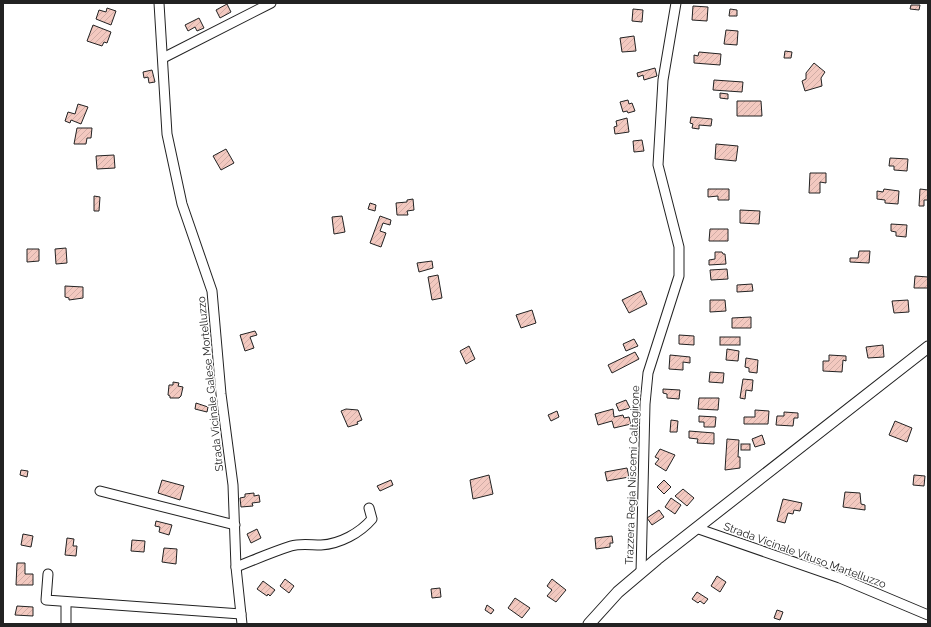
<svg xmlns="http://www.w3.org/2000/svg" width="931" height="627" font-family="Raleway,sans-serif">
<defs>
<pattern id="building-hatch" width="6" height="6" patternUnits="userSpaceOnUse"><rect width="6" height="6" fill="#f3c9c0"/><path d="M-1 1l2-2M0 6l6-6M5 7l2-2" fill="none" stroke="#d0aca5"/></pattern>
</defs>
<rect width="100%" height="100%" fill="#fff"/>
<g fill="url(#building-hatch)" stroke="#222">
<path d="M227,4L231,12L220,18L216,10Z"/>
<path d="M911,5H920L919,10L910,9Z"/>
<path d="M693,6L708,7L707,21L692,20Z"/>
<path d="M107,8L116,11L111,25L96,19L99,10L106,12Z"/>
<path d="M633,9L643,10L642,22L632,21Z"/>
<path d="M730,9L737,10V16H729Z"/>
<path d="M199,18L204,28L197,31L195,27L188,31L185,25Z"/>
<path d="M93,25L111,32L107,43L104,42L102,46L87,41Z"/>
<path d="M726,30L738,31L737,45L724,44Z"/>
<path d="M634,36L636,51L622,52L620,38Z"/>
<path d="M785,51L792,52L791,58H784Z"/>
<path d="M699,52L721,54L720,65L694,63V55L698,56Z"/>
<path d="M814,63L825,72L821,78L822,86L805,91L802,81L806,79V73Z"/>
<path d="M655,68L657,76L644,80L643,75L638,77L637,73Z"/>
<path d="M152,70L155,82L149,83L148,77L144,78L143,72Z"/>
<path d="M714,80L743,82L742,92L713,90Z"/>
<path d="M720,93L728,94V99L720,98Z"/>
<path d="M628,100L629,104L632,103L635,111L628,113L627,111L623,112L620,102Z"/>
<path d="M737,101H761L762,116H737Z"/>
<path d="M78,104L88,107L81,124L71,120L70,123L65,121L68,112L75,114Z"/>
<path d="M691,117L712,119L711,126L699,125V129L692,128L693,124L690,123Z"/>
<path d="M627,118L629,132L615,134L614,127L617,126L616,121Z"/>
<path d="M77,128H92L91,138H87L86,144H74Z"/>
<path d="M642,140L644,151L634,152L633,141Z"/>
<path d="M716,144L738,146L736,161L715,159Z"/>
<path d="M226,149L234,163L221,170L213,156Z"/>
<path d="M114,155L115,168L97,169L96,156Z"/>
<path d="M890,158L908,159L907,171L894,170V166H889Z"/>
<path d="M810,173H826V183L820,182V193H809Z"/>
<path d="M708,189H729V200H718V196L708,197Z"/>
<path d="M884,189L899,191L898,204L885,203V200L877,199V191L883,192Z"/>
<path d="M920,189L928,190V200H924V206H919Z"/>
<path d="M94,196L100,197L99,211H94Z"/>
<path d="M413,199L414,210L407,211L408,215H397L396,203L407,202V200Z"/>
<path d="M370,203L376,205L375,211L368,209Z"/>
<path d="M740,210L760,211L759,224L740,223Z"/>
<path d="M342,216L345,232L334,234L332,217Z"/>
<path d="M380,216L391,220L390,225L383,223L380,231L386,233L381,247L370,243Z"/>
<path d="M891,224L907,225L906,237L896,236V232L891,231Z"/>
<path d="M710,229H728V241H709Z"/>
<path d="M66,248L67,263L56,264L55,249Z"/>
<path d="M27,249H39V261L27,262Z"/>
<path d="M859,251H870L869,263L850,262V258H858Z"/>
<path d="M715,252H722L723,254H725L726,264L709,265V260L715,259Z"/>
<path d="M432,261L433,268L419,272L417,263Z"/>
<path d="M727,269L728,279L711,280L710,270Z"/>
<path d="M438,275L442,298L432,300L428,277Z"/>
<path d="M915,276L928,277V288H914Z"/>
<path d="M752,284L753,291L737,292V285Z"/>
<path d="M65,286L83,287V298L69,300V298L65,297Z"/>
<path d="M641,291L647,304L629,313L622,300Z"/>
<path d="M710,300H725L726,311L710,312Z"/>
<path d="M908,300L909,312L894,313L892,301Z"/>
<path d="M532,310L536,323L521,328L516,315Z"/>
<path d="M751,317V328H732V318Z"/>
<path d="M255,331L257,335L250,337L254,348L245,351L240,335Z"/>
<path d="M679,335L694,336V345L679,344Z"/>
<rect x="720" y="337" width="20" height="8"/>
<path d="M634,339L638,346L626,351L623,344Z"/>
<path d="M883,345L884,357L868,358L866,347Z"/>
<path d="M469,346L475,359L466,364L460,351Z"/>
<path d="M727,349L739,351L738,361L726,360Z"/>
<path d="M635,352L639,359L612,373L608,365Z"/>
<path d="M670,355L690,357V363L683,362V370L669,369Z"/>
<path d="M829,355L846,356V361L843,360L842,372L823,371V361H829Z"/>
<path d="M746,358L758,360L757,373L749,372V368L745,367Z"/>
<path d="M710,372L724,373L723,383L709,382Z"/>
<path d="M743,379L753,380L752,391L746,390L745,399L740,398Z"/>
<path d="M173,382L179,383L178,386L183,387L181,396L179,398H170V396L168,395L169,385H173Z"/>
<path d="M663,389L680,390L679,399L667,398V394L663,393Z"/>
<path d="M699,398H719L718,410L698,409Z"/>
<path d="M626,400L630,408L619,411L616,404Z"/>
<path d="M196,403L208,407L207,412L195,409Z"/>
<path d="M346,409L358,410L362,420L357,422L358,424L348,427L341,411Z"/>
<path d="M613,409L614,417L623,415L624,418L629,417L631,424L614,428L612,421L598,425L595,414Z"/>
<path d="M755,410L769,411L768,424H744V417H755Z"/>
<path d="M557,411L559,417L551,421L548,415Z"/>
<path d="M784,412L798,413V418H794L793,426L776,425L777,416H784Z"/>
<path d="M699,416L716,417L715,427H704V422H699Z"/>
<path d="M671,420L678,421L677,432H670Z"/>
<path d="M895,421L912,428L907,442L889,435Z"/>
<path d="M689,431L714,433V444L697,443L698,439L689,438Z"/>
<path d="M762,435L765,444L755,447L752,439Z"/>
<path d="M727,439L739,440L738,457H740V468L725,470Z"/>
<rect x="741" y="444" width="9" height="6"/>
<path d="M660,449L675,455L666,471L655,464L659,459L655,457Z"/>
<path d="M627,468L629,477L607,481L605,472Z"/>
<path d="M21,470L28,471L27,477L20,475Z"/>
<path d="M489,475L493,494L473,499L470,480Z"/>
<path d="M914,475L925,476L924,486L913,485Z"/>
<path d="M162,480L184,486L180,500L158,493Z"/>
<path d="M391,480L393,485L380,491L377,486Z"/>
<path d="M664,480L671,487L664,494L657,487Z"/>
<path d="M683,489L694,498L687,506L675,496Z"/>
<path d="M845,492L860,493L861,504L865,505V510L843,507Z"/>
<path d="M254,493V496L259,495L260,502L252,503L253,506L241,507L240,498L245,497V494Z"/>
<path d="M671,498L681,505L675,514L665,507Z"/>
<path d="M783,499L802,503L800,511L794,510L793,514L788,513L785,523L777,521Z"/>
<path d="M659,510L664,517L652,525L647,518Z"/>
<path d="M156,521L172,525L169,535L159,532L160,527L155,526Z"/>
<path d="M257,529L261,538L251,543L247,534Z"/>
<path d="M23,534L33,536L31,547L21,545Z"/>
<path d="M612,536L613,543H610V547L596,549L595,538Z"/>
<path d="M67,538L74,539L73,546H77L76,556L65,555Z"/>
<path d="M132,540L145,541L144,552L131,551Z"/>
<path d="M164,548L177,549L176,564L162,562Z"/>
<path d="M17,563H25V574H33V585H16Z"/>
<path d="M717,576L726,582L720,592L711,586Z"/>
<path d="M285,579L294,586L289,593L280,586Z"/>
<path d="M552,579L566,590L556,602L547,596L552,590L547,586Z"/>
<path d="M263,581L275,590L270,596L268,594L267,596L257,589Z"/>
<path d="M440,588L441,597L432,598L431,589Z"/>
<path d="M697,592L708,599L704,604L700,601L698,603L692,599Z"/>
<path d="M515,598L530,608L522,618L508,608Z"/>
<path d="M487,605L494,610L491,614L485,610Z"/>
<path d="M17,606L33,607V616L15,615Z"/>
<path d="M777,610L783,612L780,620L774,618Z"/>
</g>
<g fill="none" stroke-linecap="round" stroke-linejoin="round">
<defs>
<g id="minor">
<path d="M159,3L167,134L182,204L212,291L221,394L233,485L236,567L242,624"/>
<path d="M163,58L271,3"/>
<path d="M100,491L235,525"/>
<path d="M696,528L840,578L928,615"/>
<path d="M236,567C254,560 272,552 291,546C301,543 311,545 321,545C340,544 360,533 372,519L369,508"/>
<path d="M641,573L645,404L648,373L679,276V247L658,165L663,80L676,3"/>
<path d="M48,574L46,600L241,614"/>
<path d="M66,624V602"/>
</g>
<path id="major" d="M589,624L618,592L657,559L928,347"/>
</defs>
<use href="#minor" stroke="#222" stroke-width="11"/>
<use href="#major" stroke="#222" stroke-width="13"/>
<use href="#minor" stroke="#fff" stroke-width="9"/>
<use href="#major" stroke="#fff" stroke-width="11"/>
</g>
<g text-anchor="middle" stroke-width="3" stroke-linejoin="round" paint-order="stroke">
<g font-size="11" fill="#222" stroke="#fff">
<text transform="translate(210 384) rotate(-96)" y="4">Strada Vicinale Galese Mortelluzzo</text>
<text transform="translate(632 475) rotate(-88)" y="4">Trazzera Regia Niscemi Caltagirone</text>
<text transform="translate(805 555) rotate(20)" y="4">Strada Vicinale Vituso Martelluzzo</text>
</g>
</g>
<rect width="931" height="627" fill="none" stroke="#222222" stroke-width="8"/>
</svg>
